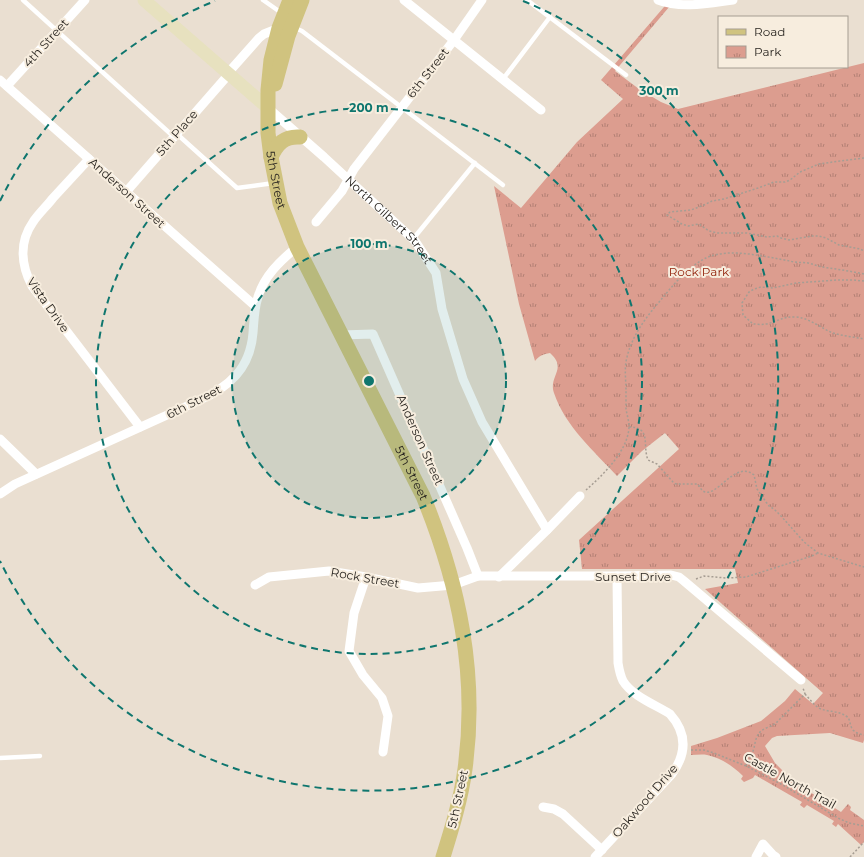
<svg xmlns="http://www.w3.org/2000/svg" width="864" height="857" font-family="Montserrat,sans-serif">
<defs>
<pattern id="park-tufts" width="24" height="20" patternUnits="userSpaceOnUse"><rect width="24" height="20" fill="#dc9d8f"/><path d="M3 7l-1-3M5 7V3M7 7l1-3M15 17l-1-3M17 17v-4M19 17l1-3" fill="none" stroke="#b38074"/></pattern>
</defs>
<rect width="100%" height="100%" fill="#eadfd1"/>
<path fill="url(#park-tufts)" d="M670,0H675L615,71L639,89L661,102L678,109L864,63V740L863,743L830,733L777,736L772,738L765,746L775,763L796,784L810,792L841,812L848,804L851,807L850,810L864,820V842L861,845L838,824L836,827L832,824L834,821L807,805L804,808L800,805L802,802L755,775L753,778L744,782L741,779L743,776C733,766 721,758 707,755C702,754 696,755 691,755V746L717,738L761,721L785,701L795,689L813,704L823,693L705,589L738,583L735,569H582L579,540L679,449L665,433L642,451L617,476C594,451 565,426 554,393C548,376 568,369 550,353C543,354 539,356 535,361L519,304L494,186L521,208L577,142L623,99L601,80Z"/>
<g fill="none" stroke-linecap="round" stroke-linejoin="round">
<g stroke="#a69d93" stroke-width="1.5" stroke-dasharray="2 2" stroke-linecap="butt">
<path d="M864,158L833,162L819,164L800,172L790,180L785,182H774L758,188L724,199L712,201L704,205L691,210L670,212L667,215L682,224L688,226L699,224L709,231L717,233H747L767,237L777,236L781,238L789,240L812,236H819L826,238L839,245L860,249L864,251"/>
<path d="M864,281L853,280H837L796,283L773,288L761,287L754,289L749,292L742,303L743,315L753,324C757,324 762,325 766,324C777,322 783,316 796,317C810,318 820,328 833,333C843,336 854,337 864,339"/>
<path d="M629,427C652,427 642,445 648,460L657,464L673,482L676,484H697C700,486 701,490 703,491C716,500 735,459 754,475L757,489L766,502L769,506L774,509L781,516L804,542L818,553L864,567"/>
<path d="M586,490C603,475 628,451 629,427C629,421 627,415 626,409C626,403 626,396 626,390C626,380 624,368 627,357C632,336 646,317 660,301C673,285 688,267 706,258C729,247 766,257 790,261C796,263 802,262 808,263C813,264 817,266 822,267C836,269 850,271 864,274"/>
<path d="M696,579L704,576L726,578L746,577L812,556L818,553"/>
<path d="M805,694C810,699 814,706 821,709C829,712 839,711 846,716C851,719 849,725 853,730C856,733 860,734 864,735"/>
<path d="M691,750H704L714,753L746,766L781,784L838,818L849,823L864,826"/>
<path d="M746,766C749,760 752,755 754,748C755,743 756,737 759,733C763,728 771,727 776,723L805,694L803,688"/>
<path d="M850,857L864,842"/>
</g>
<g stroke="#fff" stroke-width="4.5">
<path d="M23,0L174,137"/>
<path d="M263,0L283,14"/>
<path d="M527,0L626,75"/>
<path d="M295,28L302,31L503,185"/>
<path d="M503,79L550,17"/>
<path d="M177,134L237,188L274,183"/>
<path d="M413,239L475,163"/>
<path d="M0,758L40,756"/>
</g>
<g stroke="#fff" stroke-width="9">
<path d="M404,0L541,110"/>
<path d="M658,0C681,9 710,3 733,0"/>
<path d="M228,73L259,38L264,34L279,28"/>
<path d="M0,80L255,306"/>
<path d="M7,86L85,0"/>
<path id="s1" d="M268,108L324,157L415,241L436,273L442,309L463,379L482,422L547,530"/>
<path d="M89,159C77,172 65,185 53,198C47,206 39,213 33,222C19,242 21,265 32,286L140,427"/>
<path d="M126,192L229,74"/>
<path d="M316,222L342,191L354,169L454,40L482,0"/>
<path d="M341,335L373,334L467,548L478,576"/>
<path d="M0,439L36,474"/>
<path d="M0,494L15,484L198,401C229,387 250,369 253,333C254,321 254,309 258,297C264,276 280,261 297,247"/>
<path d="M366,577L354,613L349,651L363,675L382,698L388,716L383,752"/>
<path d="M499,577L547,530L580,496"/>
<path d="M255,585L269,577L329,571L366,577L418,588L453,585L478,576H617L671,575L679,577L684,581L801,680"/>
<path d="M543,807L554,809L563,814L602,850"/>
<path d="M595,857L672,774C687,753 687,733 670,714C656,705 632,696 623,681C620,675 619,669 618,663L617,576"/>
<path d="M756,857L763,844L773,855L776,857"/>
</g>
<path stroke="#e7e1bf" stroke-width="13" d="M144,0L268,108"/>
<g stroke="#d0c37f" stroke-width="15">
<path id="s2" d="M290,0L279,28L271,60L268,90V133L271,157L280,203L297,247L423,496C459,584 478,674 465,769C461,799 452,828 443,857"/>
<path d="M275,84L288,36L302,0"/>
<path d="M271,157C277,144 284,136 300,137"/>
</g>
</g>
<circle cx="369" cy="381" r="137" fill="#0f766e" fill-opacity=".12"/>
<g fill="none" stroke="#0f766e" stroke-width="2" stroke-dasharray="7 5">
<circle cx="369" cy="381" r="137"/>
<circle cx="369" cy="381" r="273"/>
<path d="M0 201A410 410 0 0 1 215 1M523 1A410 410 0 1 1 0 561"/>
</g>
<g text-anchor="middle" stroke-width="4" stroke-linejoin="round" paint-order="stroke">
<g font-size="12" fill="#2a2621" stroke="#f7edde">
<text transform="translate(46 43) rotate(-48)" y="4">4th Street</text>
<text transform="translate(428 73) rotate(-52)" y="4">6th Street</text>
<text transform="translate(177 133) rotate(-49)" y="4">5th Place</text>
<text dy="4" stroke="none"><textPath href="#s2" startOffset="184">5th Street</textPath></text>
<text transform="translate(127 193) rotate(42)" y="4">Anderson Street</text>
<text dy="4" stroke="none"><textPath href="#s1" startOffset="165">North Gilbert Street</textPath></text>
<text transform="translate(48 305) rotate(55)" y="4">Vista Drive</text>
<text transform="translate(194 402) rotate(-27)" y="4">6th Street</text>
<text transform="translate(420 440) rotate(66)" y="4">Anderson Street</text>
<text dy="4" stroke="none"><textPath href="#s2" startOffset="508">5th Street</textPath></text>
<text x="633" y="581">Sunset Drive</text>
<text transform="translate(365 578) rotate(10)" y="4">Rock Street</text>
<text transform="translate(790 781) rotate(29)" y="4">Castle North Trail</text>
<text transform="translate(458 799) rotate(-78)" y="4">5th Street</text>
<text transform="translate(645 801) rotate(-49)" y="4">Oakwood Drive</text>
</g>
<g font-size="12" fill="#8f1c05" stroke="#f7edde">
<text x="699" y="276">Rock Park</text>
</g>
</g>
<circle cx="369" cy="381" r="6" fill="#0f766e" stroke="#f7edde" stroke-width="2"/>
<g font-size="12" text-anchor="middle" font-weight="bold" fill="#0f766e" stroke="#f7edde" stroke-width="4" stroke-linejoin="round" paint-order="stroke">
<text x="659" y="95">300 m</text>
<text x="369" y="112">200 m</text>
<text x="369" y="248">100 m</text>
</g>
<rect x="718" y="16" width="130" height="52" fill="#f7edde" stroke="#a59d92"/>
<rect x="726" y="29" width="20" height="6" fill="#d0c37f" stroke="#a59d92"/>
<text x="754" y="36" font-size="12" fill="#2a2621">Road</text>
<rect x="726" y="46" width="20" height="12" fill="url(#park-tufts)" stroke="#a59d92"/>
<text x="754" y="56" font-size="12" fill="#2a2621">Park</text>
</svg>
